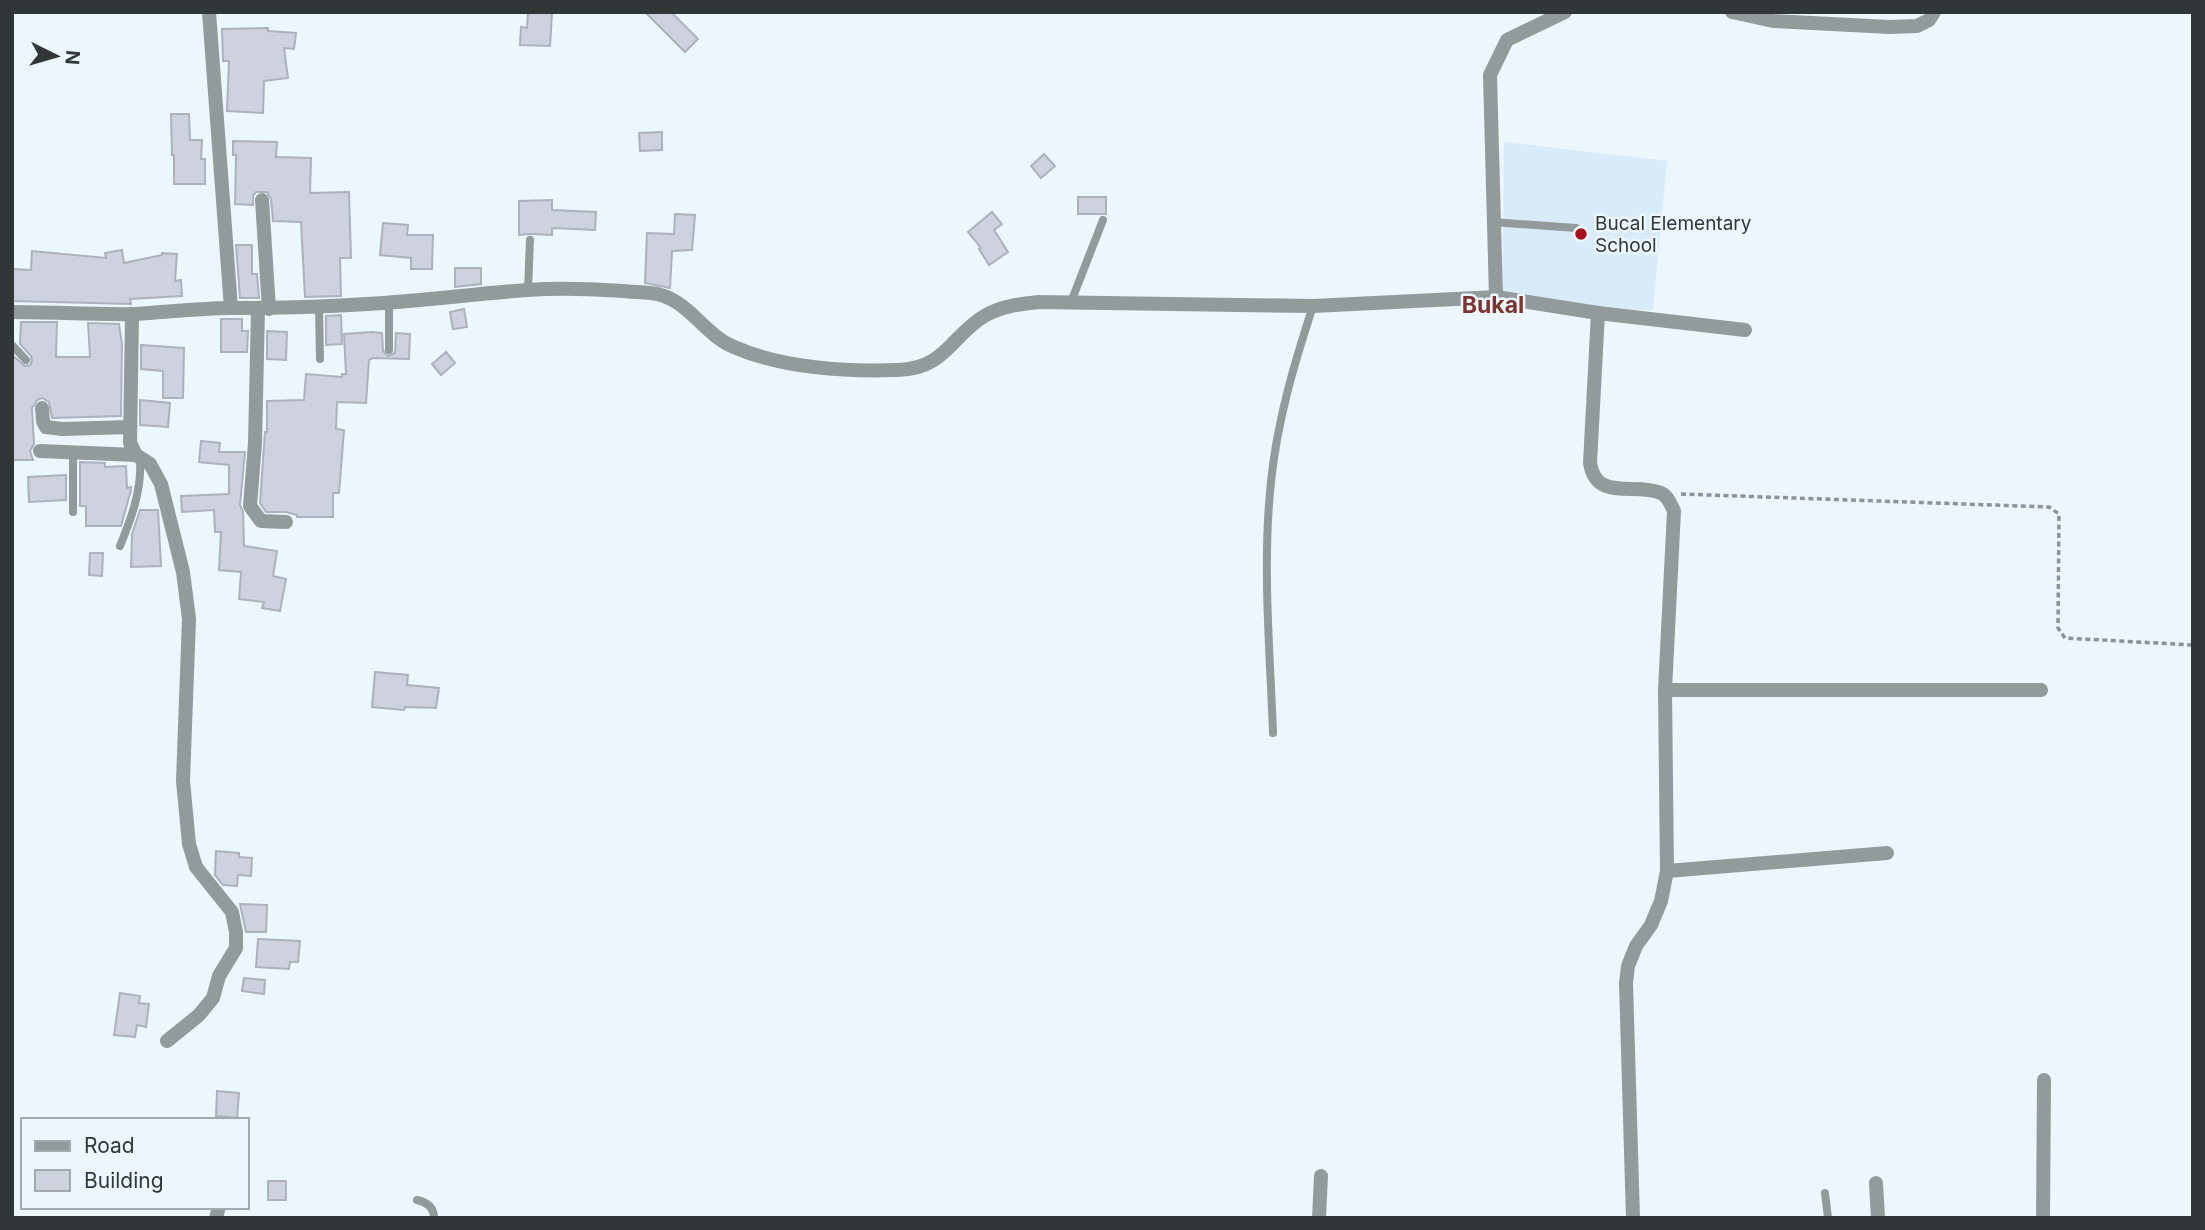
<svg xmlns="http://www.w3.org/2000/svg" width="2205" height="1230" font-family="Inter,sans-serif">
<rect width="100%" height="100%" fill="#ecf6fd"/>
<path fill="#d9ebf9" d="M1504,142L1667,161L1653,310L1502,307Z"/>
<g fill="#cdd2de" stroke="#adb1bd" stroke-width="2">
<path d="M528,12L552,13L550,46L520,45L521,27L527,28Z"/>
<path d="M645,12H671L698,39L685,52Z"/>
<path d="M268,28V31L296,33L294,49L284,48L288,78L264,81L263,113L227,111L229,61H223L222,29Z"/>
<path d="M171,114H189L190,140H202L201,159H205V184H174V155H172Z"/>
<path d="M662,132V150L640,151L639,133Z"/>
<path d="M233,141L277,142L276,157L311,158L310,193L349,192L351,258H340L341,296L305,297L301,222L273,221L271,199L267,192H256L253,196V205L235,204L236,155H233Z"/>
<path d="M1044,154L1055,166L1041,178L1031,166Z"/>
<rect x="1078" y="197" width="28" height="17"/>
<path d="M552,200V210L596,212L595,230L552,228V235L530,234L519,235V201Z"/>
<path d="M992,212L1002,224L994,230L1008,252L989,265L979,249L981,248L968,232Z"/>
<path d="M675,214L695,215L692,250L672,251L670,288L645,283L647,233L674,234Z"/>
<path d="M383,223L408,225L407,235H433L432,269H411V258L380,255Z"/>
<path d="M236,245H252V274H257L259,298H240Z"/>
<path d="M122,250L124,263L162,255V253L177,254L175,281L181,280L182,296L130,299L131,304L12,301V269L31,270L32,251L106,258L105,253Z"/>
<path d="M455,268H481V284L455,287Z"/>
<path d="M464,309L467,327L453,329L450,312Z"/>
<path d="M341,315L342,344L326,345V316Z"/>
<path d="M221,319H242V331H248L247,352H221Z"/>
<path d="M21,322H57L56,357H90L88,323L119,324L122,344L121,416L52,418L49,402L42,398L37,400L32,408L34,444L30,451L33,460H12V355L25,366L30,365L32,361L31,356L20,344Z"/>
<path d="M267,331L287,332L286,360L267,359Z"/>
<path d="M372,332L382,333L383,351L388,356L395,353L396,333L410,334L409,359L373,358L369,360L366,403L337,402L336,429L344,430L339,493H333V517H297V515L286,512H266L260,503L265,432H267V401L304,400L306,374L342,377V374H346L344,334Z"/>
<path d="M141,345L184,348L183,398H163V371L141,369Z"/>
<path d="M446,352L455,363L441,375L432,364Z"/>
<path d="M140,400L170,403L168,427L140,425Z"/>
<path d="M201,441L220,443L219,452H245L240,505L243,512L244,546L277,551L273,576L286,579L280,611L262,608L264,602L239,599L241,572L219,570L221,532H215L214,510L182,512L181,496L229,494V465L199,462Z"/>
<path d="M80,462L105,463V467L126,466L127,488L131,487V490L121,526H86V506H80Z"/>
<path d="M66,475V500L29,502L28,477Z"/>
<path d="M140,510H158L161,566L131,567L132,534Z"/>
<path d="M90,553H103L102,576L89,575Z"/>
<path d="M375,672L408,675L407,685L439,688L436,708L405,707L404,710L372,707Z"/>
<path d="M216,851L239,853V857L252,858L251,876L238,875L237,886L223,885L215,875Z"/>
<path d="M240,904L267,905L266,932H246Z"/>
<path d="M258,939L300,941L298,962H290L289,969L256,967Z"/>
<path d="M244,978L265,980L264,994L242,991Z"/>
<path d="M120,993L140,996L139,1003L149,1004L146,1027L137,1025L135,1037L114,1035Z"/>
<path d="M217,1091L239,1093L237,1118L216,1116Z"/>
<rect x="268" y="1181" width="18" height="19"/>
</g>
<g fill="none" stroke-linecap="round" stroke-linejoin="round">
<path stroke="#8c9398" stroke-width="3.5" stroke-dasharray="5 3.5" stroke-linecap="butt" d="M1681,494L2049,507L2059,514L2058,628L2065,638L2193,645"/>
<g stroke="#939a9b" stroke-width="8">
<path d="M1493,222L1576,228"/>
<path d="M528,290L530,240"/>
<path d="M1071,302L1103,220"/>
<path d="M389,303V350"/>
<path d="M319,307L320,359"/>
<path d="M12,345L26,360"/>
<path d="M73,512V453"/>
<path d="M120,546C131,519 142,490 140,460"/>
<path d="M1273,733C1270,650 1262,565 1271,482C1277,422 1294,364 1313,306"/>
<path d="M1825,1193L1828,1218"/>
<path d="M417,1200C426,1202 434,1207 434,1218"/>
</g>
<g stroke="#939a9b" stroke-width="14">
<path d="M209,12L231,308"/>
<path d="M1732,12L1773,21L1890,27L1917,26L1929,20L1934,12"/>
<path d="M262,200L269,309"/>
<path d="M1496,297L1490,75L1507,40L1565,12"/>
<path d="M258,309L255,443L250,506L261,521L286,522"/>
<path d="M12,312C53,312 95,315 136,314C168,312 200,308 232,308C277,308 322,307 367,304C420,301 474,294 527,290C568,287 610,290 651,293C688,297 702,334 734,347C782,368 847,372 898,370C947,368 951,335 986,315C1002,306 1021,304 1038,302L1313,306L1496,297L1598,313L1745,330"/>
<path d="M1598,313L1590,463C1596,502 1635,482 1661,493C1668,496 1671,505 1674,511L1665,690L1667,871L1661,901L1651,925L1636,946L1628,966L1626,983L1633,1218"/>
<path d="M132,314L130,443L136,455L150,464L161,484L183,572L189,619L183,781L189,844L196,867L232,912L236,932V948L219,976L213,998L199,1015L167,1041"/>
<path d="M42,408L43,421L46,427L62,429L130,427"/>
<path d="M40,451L136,455"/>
<path d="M1665,690H2041"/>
<path d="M1667,871L1887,853"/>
<path d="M1876,1183L1878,1218"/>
<path d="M216,1218L219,1207"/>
<path d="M1319,1218L1321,1176"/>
<path d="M2043,1218L2044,1080"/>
</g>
</g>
<circle fill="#a7101d" stroke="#ecf6fd" stroke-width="2.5" cx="1581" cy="234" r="7"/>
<g text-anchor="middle" stroke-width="5" stroke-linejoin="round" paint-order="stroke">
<g font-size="19" fill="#313639" stroke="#ecf6fd" text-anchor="start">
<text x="1595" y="230">Bucal Elementary<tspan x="1595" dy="22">School</tspan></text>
</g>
<g font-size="23" font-weight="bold" fill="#7b3430" stroke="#ecf6fd">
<text x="1493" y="313">Bukal</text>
</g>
</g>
<rect width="2205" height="1230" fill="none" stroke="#313639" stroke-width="28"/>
<rect x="21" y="1118" width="228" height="91" fill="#ecf6fd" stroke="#a1a9af" stroke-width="2"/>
<rect x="35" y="1141" width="35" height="10" fill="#939a9b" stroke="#a1a9af" stroke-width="2"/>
<text x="84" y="1153" font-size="21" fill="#313639">Road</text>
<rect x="35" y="1170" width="35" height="21" fill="#cdd2de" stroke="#a1a9af" stroke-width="2"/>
<text x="84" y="1188" font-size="21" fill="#313639">Building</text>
<g transform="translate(56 56) rotate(95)" stroke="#ecf6fd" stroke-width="5" paint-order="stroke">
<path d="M0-5L12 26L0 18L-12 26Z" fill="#313639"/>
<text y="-10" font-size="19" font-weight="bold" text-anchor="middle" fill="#313639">N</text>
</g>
</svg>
